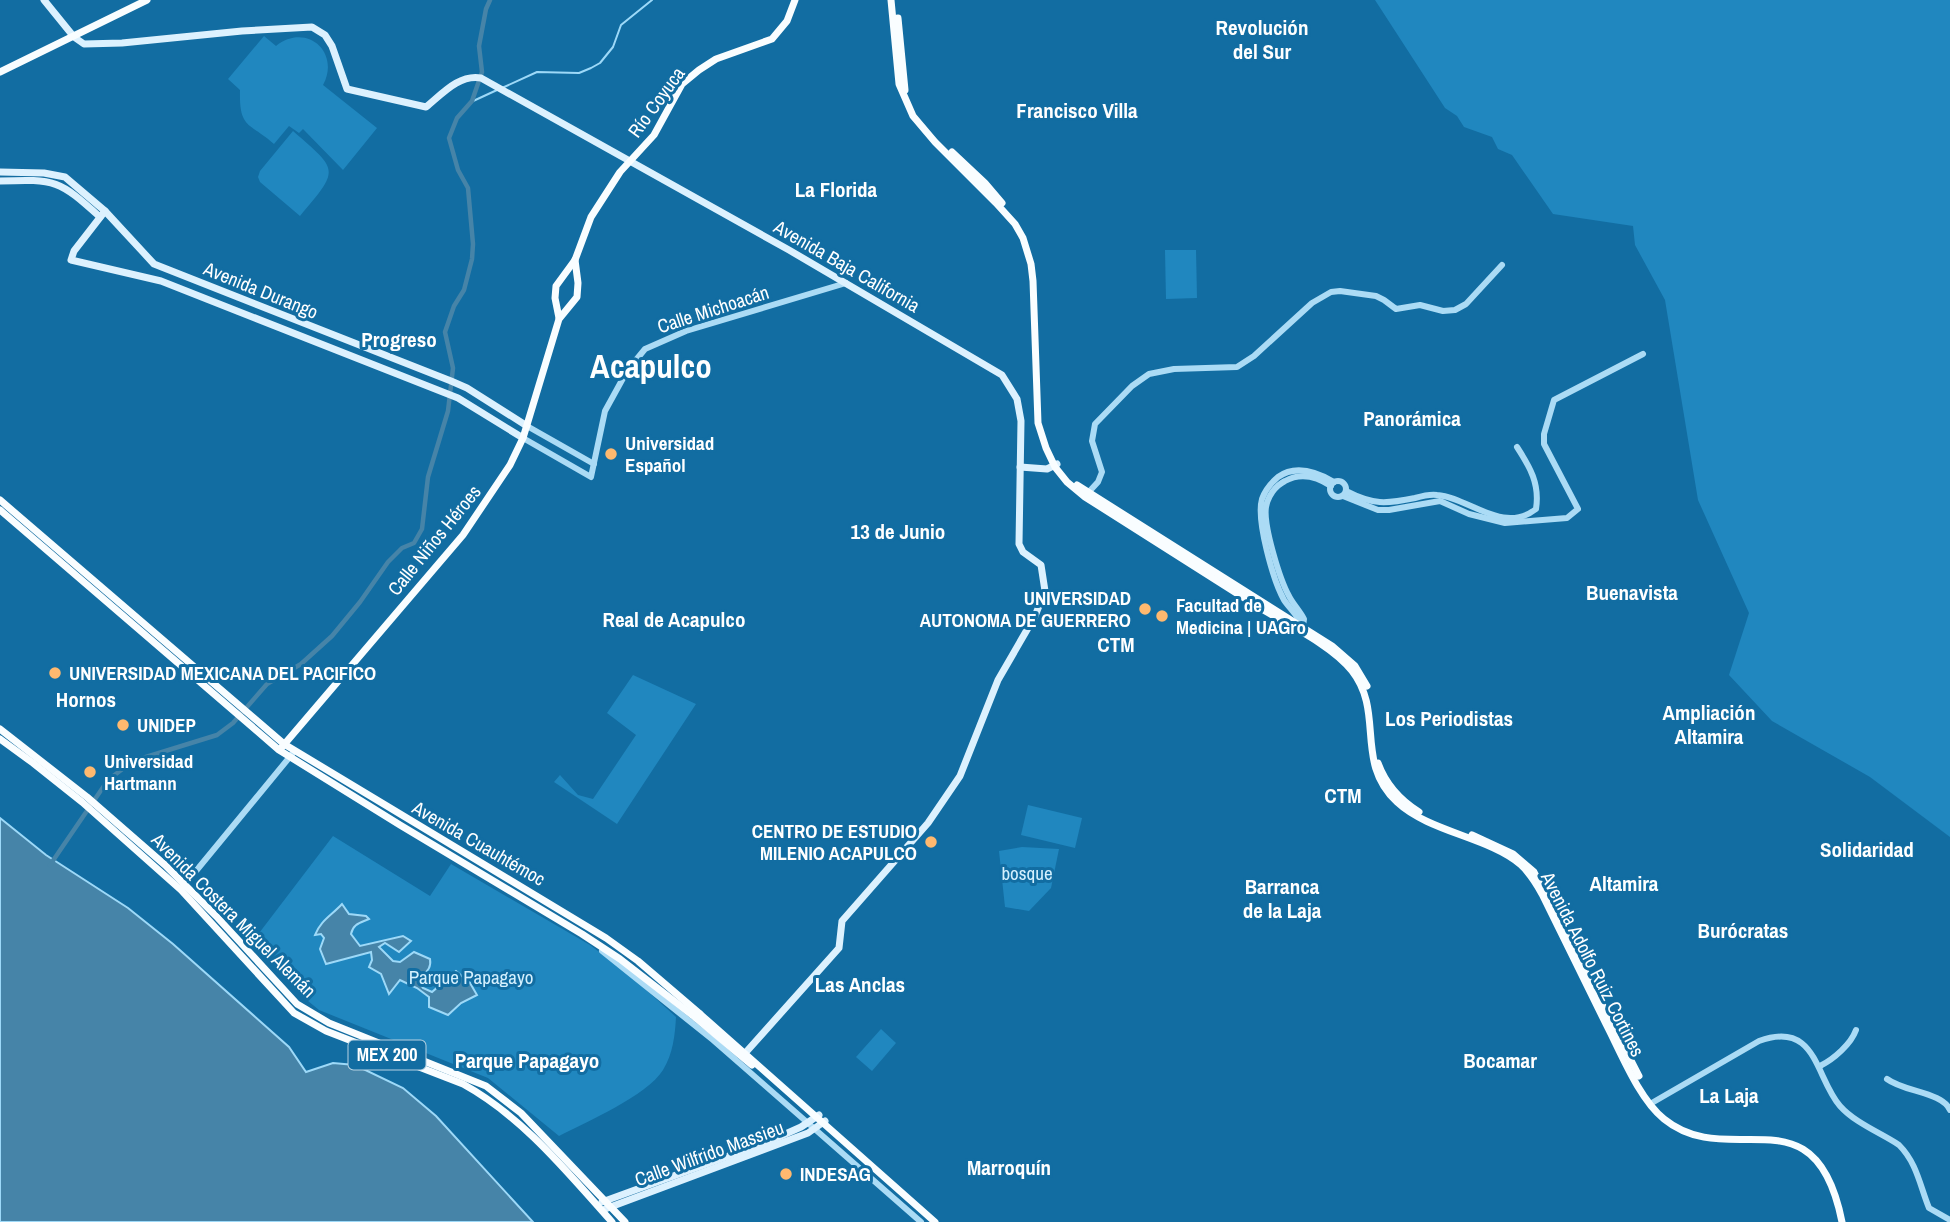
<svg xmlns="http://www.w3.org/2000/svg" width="1950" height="1222" font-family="'Archivo Narrow',sans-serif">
<rect width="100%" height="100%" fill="#126da2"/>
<g fill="#2087bf">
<path d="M1375,0H1950V837L1870,777L1772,721L1729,675L1749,613L1698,500L1665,300L1635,245L1633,226L1553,214L1512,155L1498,149L1492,137L1464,127L1457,116L1445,108Z"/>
<path d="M264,36L276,46C306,22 341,52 323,85L377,128L343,170L303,129L299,133L289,126L274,144C249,122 239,129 240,90L228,79Z"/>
<path d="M293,131C339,171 340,169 300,216L260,182L258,177L260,171Z"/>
<path d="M1165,250H1196L1197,298L1166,299Z"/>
<path d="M633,675L696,704L617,824L554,782L560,775L578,795L593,799L636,735L607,713Z"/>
<path d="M1028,805L1082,818L1075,848L1021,835Z"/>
<path d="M333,836L430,896L451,864L590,945L631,976L676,1017C675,1035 673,1054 663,1070C647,1096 586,1122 559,1136L488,1078L319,1010L302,996L253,941Z"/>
<path d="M1022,847L1059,849L1051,888L1029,911L1005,907L999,851Z"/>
<path d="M881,1029L896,1043L872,1071L856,1057Z"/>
</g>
<g fill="#4684a8" stroke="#9dd9f8" stroke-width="2">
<path d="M0,818L46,855L128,908L173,944L289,1047L306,1072L333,1063L355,1065L403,1088L436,1116L533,1222H0Z"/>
<path d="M342,904L349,914L366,916L369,919C360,923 353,924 351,934L360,946L403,936L411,941L399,952L385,943L379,947L393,961L400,962L414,952L430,959C432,971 423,973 418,981L423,988L432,992L456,971L470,983L477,995L461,1003L448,1015L429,1007V997L417,988L400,980L389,994L381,974L369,967L372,960L371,952L326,964L320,949L324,938L321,934L315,935C320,921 332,915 342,904Z"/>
</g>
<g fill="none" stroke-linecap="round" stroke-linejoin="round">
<g stroke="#9dd9f8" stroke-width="2">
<path d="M502,88L537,72L579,73L591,68L600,63L613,47L621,25L652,0"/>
<path d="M471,102L497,90"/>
</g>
<path stroke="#4684a8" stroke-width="4.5" d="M50,865L108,780L133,761L217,735L233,723L267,684L301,664L332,636L360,602L388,562L402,548L414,543L422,529L428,477L448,411L453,368L445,332L454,306L464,290L472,259L473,244L468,188L458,170L449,138L457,118L472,101L482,72L479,46L486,9L490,0"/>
<g stroke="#abdbf5" stroke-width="6">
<path d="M527,426L594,464"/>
<path d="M523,438L591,477L605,411L627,371L645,349L686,331L846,283"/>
<circle cx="1338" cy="489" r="8"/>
<path d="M1346,491C1373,505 1386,504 1415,498C1422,496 1430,494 1437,495C1468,497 1503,535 1536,509C1540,484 1530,467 1517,447"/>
<path d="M1086,495L1098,482L1102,472L1092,441L1095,424L1132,386L1149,374L1174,369L1237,367L1254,356L1312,303L1331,292L1340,291L1376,296L1384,300L1396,309L1420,305L1443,311L1455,310L1466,304L1502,265"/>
<path d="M1343,496L1378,510H1389L1440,501L1469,514L1505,523L1567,518L1578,509L1544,444V434L1554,400L1643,354"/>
<path d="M1303,626L1304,619C1300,611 1293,604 1289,596C1280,580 1263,525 1266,507C1268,496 1275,486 1285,481C1301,472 1316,476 1331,486"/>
<path d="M1302,627C1299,616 1290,609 1284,600C1273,580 1256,520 1262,499C1265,490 1271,483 1278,477C1296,464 1317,472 1334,482"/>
<path d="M182,888L293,753"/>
<path d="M602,951L713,1040L921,1222"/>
<path d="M1820,1066C1834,1059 1851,1044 1856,1030"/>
<path d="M1887,1079C1904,1092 1942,1092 1950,1110"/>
<path d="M1650,1104L1759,1041C1817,1020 1815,1077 1840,1106C1855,1123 1881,1133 1899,1145C1917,1163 1920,1186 1929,1208L1950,1220"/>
</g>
<g stroke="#dcf1fe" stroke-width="7">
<path d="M44,0L74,37L84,44L122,43L242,31L312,27L325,35L332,46L347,89L426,107C442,94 459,74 481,78L789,250L1002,375L1017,399L1021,421L1019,544L1023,552L1041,565L1045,591L1035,616L998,680L960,776L928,823L842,921L839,948L747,1051"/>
<path d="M0,172L44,173L65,177L105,211L154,264L451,381L467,388L527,426"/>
<path d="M0,181C56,179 59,180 100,217"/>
<path d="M105,211L74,251L71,260L161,281L458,398L523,438"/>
<path d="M1020,467L1047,469L1057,464"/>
<path d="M602,1202L772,1140L801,1127L819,1115"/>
<path d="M605,1209L808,1133L825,1121"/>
</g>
<g stroke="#f9fdff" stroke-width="7">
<path d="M891,0L899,84L913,116L935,142L996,203L1015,224L1023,238L1031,264L1033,281L1038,423L1046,448L1055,467L1067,482L1085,497C1143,534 1201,571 1260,608C1287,624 1333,646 1352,671C1385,713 1354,762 1397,802C1429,832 1488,837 1520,864C1530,873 1536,883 1542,894C1563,937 1585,981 1606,1024C1621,1053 1639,1099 1664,1119C1730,1173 1815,1086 1842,1222"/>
<path d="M898,18L905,90"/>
<path d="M0,72L147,0"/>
<path d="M952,152L985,183L1002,203"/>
<path d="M559,318L555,298L556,286L575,260L591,217L620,172L654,135L682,84L699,70L716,59L772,39L787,21L795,0"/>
<path d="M1077,485L1332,646L1355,666L1367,686"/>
<path d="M0,500L284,744L606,938L638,961L700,1014"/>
<path d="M0,510L279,750L400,825L582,934L620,959L696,1018"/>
<path d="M0,729L87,797L165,865L216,916L297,1004L329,1023L486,1086L521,1113L625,1222"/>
<path d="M0,739L33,763L82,802L181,890L294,1013L326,1031L463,1084C523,1117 567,1172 612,1222"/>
<path d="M282,747L463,535L510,465L523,438L559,319L577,297L578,283L575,260"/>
<path d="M1378,763C1386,785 1400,800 1419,812"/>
<path d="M1472,835L1513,854L1534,872L1639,1076"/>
</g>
<g stroke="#f9fdff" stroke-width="7">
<path d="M700,1014L935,1222"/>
<path d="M696,1018L752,1065"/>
</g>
</g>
<g fill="#ffb96f" stroke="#126da2" stroke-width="2.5">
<circle cx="611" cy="454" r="7"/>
<circle cx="1145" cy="609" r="7"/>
<circle cx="1162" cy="616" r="7"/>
<circle cx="55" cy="673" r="7"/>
<circle cx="123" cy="725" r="7"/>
<circle cx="90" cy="772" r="7"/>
<circle cx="931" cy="842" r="7"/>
<circle cx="786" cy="1174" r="7"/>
</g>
<g text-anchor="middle" stroke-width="6" stroke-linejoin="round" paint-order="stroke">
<rect fill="#126da2" stroke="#b8d3e3" stroke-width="2" x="348.5" y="1040.5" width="77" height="29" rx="5"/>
<g font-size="18" font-weight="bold" fill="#fff">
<text x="387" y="1061">MEX 200</text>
</g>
<g font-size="19" fill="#fff" stroke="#126da2">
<text transform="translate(656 102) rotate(-54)" y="7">Río Coyuca</text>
<text transform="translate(847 266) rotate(30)" y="7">Avenida Baja California</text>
<text transform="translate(261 290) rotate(22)" y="7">Avenida Durango</text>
<text transform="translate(713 309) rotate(-18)" y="7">Calle Michoacán</text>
<text transform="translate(434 540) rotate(-51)" y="7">Calle Niños Héroes</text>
<text transform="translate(479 843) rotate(30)" y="7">Avenida Cuauhtémoc</text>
<text transform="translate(234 915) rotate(45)" y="7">Avenida Costera Miguel Alemán</text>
<text transform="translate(1593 964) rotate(63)" y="7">Avenida Adolfo Ruiz Cortines</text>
<text transform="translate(709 1153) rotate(-20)" y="7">Calle Wilfrido Massieu</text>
</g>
<g font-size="19" font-weight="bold" fill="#fff" stroke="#126da2" text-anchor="start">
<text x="625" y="450">Universidad<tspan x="625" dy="22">Español</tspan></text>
<text x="1131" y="605" text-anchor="end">UNIVERSIDAD<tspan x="1131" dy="22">AUTONOMA DE GUERRERO</tspan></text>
<text x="1176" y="612">Facultad de<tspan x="1176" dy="22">Medicina | UAGro</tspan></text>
<text x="69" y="680">UNIVERSIDAD MEXICANA DEL PACIFICO</text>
<text x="137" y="732">UNIDEP</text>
<text x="104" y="768">Universidad<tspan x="104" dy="22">Hartmann</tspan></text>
<text x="917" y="838" text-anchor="end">CENTRO DE ESTUDIO<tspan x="917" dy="22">MILENIO ACAPULCO</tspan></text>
<text x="800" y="1181">INDESAG</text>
</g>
<g font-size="19" fill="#d4f0fe" stroke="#126da2">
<text x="1027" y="880">bosque</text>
<text x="471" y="984">Parque Papagayo</text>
</g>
<g font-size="21" font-weight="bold" fill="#fff" stroke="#126da2">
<text x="1262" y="35">Revolución<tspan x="1262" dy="24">del Sur</tspan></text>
<text x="1077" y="118">Francisco Villa</text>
<text x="836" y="197">La Florida</text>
<text x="399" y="347">Progreso</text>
<text x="1412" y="426">Panorámica</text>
<text x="898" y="539">13 de Junio</text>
<text x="1632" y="600">Buenavista</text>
<text x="674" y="627">Real de Acapulco</text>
<text x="1116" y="652">CTM</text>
<text x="86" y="707">Hornos</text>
<text x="1709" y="720">Ampliación<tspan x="1709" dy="24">Altamira</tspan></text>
<text x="1449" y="726">Los Periodistas</text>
<text x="1343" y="803">CTM</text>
<text x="1867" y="857">Solidaridad</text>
<text x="1624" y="891">Altamira</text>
<text x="1282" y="894">Barranca<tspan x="1282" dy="24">de la Laja</tspan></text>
<text x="1743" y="938">Burócratas</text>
<text x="860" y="992">Las Anclas</text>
<text x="527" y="1068">Parque Papagayo</text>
<text x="1500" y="1068">Bocamar</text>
<text x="1729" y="1103">La Laja</text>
<text x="1009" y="1175">Marroquín</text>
</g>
<g font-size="33" font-weight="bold" fill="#fff" stroke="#126da2">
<text x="651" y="378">Acapulco</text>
</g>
</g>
</svg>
